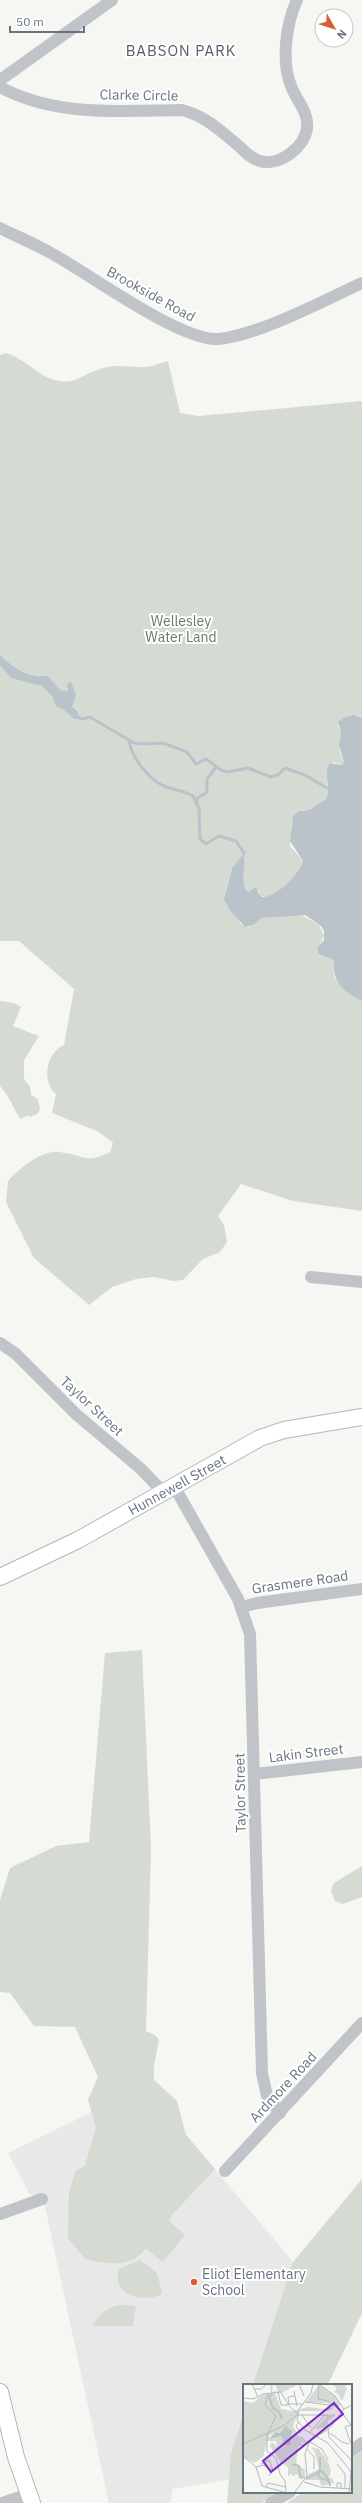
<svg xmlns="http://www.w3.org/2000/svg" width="362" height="2503" font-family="'IBM Plex Sans',sans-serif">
<rect width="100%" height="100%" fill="#f6f6f3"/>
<path fill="#e7e8e7" d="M145,2086L293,2262L362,2302V2313L327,2385H244V2477L172,2489L171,2503H109L44,2202L29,2193L8,2153Z"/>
<g fill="#d5dbd3">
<path d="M6,353C24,358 36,374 54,380C73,385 81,376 95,371C115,363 122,367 141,367C149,368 160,363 168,361L180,413L198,416L362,401V718C352,713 344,717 338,725L341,733L340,752L344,762L342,765L334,762L328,766C324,777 331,787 326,799L309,810H302L292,820L290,846L303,861C299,873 280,893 268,898L259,895L257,886L248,892L243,882L245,857L242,856L232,868L226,889V902L242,925L249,927L262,918L300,914L319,925L324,935L317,951L318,954L333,959L334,977L354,997L362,1001V1211L293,1201L241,1184L218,1216L224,1225L227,1242L220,1252L203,1259L183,1280L173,1281L154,1277L136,1279L112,1287L89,1305L34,1258L6,1202L8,1181C19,1169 41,1150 59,1152C82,1154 85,1165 110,1152L113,1143L99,1132L52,1113L56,1094C41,1081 46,1053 64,1045L74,989L19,941H0V355Z"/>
<path d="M0,1001L14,1003L21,1007L13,1026L39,1036L24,1060V1079L30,1087L31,1095L38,1099L40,1110L37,1114L30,1117L29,1115L20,1119L7,1095L0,1086Z"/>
<path d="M142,1650L151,1848L146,2031L155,2035L159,2040L154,2065V2080L177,2101L186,2135L215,2169L171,2216L169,2221L185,2235L163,2262L146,2249C128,2269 108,2264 85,2259L68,2238L69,2192L76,2170L85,2166L96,2127L88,2100L98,2077L75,2027L34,2026L10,1993L0,1992V1900L10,1868L56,1846L89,1842L105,1653Z"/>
<path d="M362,1866V1897L343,1904L335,1901L331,1891L334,1883Z"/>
<path d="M362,2179V2313L330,2380L327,2385H253L293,2262Z"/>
<path d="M140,2260L157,2273L162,2292L160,2295C140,2303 111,2294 119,2269Z"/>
<path d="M119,2305L136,2306L133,2326H92C99,2315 106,2308 119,2305Z"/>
<path d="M244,2413V2492H276L262,2503H227L231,2454Z"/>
<path d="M362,2451V2503H287L303,2492H351V2459Z"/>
</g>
<g fill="#bac3c9">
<path d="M0,655C9,664 23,675 36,676C41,677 43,675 48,677C56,682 57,693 68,691L67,684L71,682L76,695L72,707L78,712L79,718L74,719L63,709L56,706L52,696L42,686L11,678L0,665Z"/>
<path d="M353,715L362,718V1001C345,994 331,980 334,962L332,959L318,954L317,948L324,940V931L321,926L305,915L262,918L253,925L245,927L229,909L224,899L232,868L244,853C247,866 239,881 248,892L257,886L258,893L262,897C276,898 299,874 303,861L290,841L293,816L299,811L309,810L326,799C332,786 322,772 330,763L342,765L344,762L339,745L341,733L338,722L343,718Z"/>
</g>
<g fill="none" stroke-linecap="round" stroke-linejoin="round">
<g stroke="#bac3c9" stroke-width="3">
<path d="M77,717L82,719L90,717L134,743L144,744L163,743L187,752L196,764L206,759L221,770L228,772L248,768L271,777L278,775L285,768L305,775L327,788"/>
<path d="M129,740C131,757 148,779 164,786C174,790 184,791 193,796L199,808L200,839L206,844L219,836L236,841L244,853"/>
<path d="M197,801L198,798L207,792V779L216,767"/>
</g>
<defs>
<g id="major">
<path d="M0,1577L78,1540L260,1438L284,1430L362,1417"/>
<path d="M0,2392L16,2457L32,2503"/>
</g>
</defs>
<use href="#major" stroke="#b3b7bb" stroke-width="18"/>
<g stroke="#c0c3c7" stroke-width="12">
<path d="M0,80L112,0"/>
<path d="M0,87C55,117 121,111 182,110C206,116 222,132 240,147C246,153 252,159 260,161C279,167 305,147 307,128C309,112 296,100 291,86C281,61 286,24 297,0"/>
<path d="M0,228C16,236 33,243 49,252C87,272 179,341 218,339C257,336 325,300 362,283"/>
<path d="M311,1277L362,1282"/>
<path d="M0,1343L16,1354L77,1415L141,1469L163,1492"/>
<path d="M174,1486L238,1599L250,1634L262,2073L267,2096L280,2113"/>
<path d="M242,1607L257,1603L362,1589"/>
<path d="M254,1774L362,1762"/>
<path d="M225,2171L362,2023"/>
<path d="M0,2214L42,2199"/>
<path d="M351,2451L362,2443"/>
<path d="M2,2503L29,2494"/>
<path d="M271,2503L290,2492"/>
</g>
<use href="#major" stroke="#fff" stroke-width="16"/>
</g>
<circle fill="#d95f30" stroke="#fff" stroke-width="1.5" cx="194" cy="2282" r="4"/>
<g text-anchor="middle" stroke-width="4" stroke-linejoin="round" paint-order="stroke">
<g font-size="14" fill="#677583" stroke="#fff">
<text transform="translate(139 95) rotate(1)" y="5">Clarke Circle</text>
<text transform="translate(151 294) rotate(29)" y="5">Brookside Road</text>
<text transform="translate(92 1406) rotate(43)" y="5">Taylor Street</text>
<text transform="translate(177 1485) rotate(-29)" y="5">Hunnewell Street</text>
<text transform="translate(300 1582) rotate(-8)" y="5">Grasmere Road</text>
<text transform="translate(306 1753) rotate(-7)" y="5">Lakin Street</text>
<text transform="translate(240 1793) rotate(-91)" y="5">Taylor Street</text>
<text transform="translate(283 2087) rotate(-47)" y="5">Ardmore Road</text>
</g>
<g font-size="14" fill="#697a65" stroke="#fff">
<text x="181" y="626">Wellesley<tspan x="181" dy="16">Water Land</tspan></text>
</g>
<g font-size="14" fill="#677583" stroke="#fff" text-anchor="start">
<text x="202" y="2279">Eliot Elementary<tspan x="202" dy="16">School</tspan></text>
</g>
<g font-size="15" letter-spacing="1" fill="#545e68" stroke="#fff">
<text x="181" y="56">BABSON PARK</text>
</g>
</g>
<g transform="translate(243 2384)">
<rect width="109" height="109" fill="#f6f6f3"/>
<path d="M27,0H30L29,8L35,7L32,0L54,1L40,8L28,9ZM89,0H107L102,2L104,5L99,17L95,10L91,8L94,4ZM76,1L92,12L97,19L86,27H56L50,42L56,53H60L63,57L62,60L58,58L60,61L58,65L59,61L55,63L53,79L62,86V95L57,94L55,90L50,92L48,89L45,93V83L38,79L27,62L29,58L34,63L33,57H24L20,73L11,79L0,72V17L10,19L19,11L32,9L38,25L50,27L65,23L80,25L92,23L84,19L63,18ZM44,41L45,45L49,46V60L40,61L39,52L27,55L26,52L32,48L35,49ZM90,30L93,31L85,37V43L72,45L85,31ZM68,63L76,65L85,78L88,86L86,94H89L91,99L79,102L76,96H63L64,91L76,85L72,69Z" fill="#d5dbd3" fill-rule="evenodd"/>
<path d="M44,41L45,45L49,46L48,61H40L39,52L26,55L32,48L36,49Z" fill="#bac3c9"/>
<path fill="none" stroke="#bac3c9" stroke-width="2" d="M29,10L26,13L30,24L36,28L39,35M77,73V86M49,80L56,82L57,93L60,94M75,91L76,87L80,88L86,96M63,95L74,89L77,94L86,97L87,102"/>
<path fill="none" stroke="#b4babf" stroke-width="1" d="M9,0L15,13M56,0L61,12M70,0L68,9L56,25L54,36L62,46L85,59L109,89M76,0L92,12L101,25M76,1L75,15L86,17M11,5H18L24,0M51,7L54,22M35,8L38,21H46M25,10L22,21L33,32L24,51V67L33,74L37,90L42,97L43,108M0,14L10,15L20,10L38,8L45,20H60M62,18L94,22L98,20M46,21L45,13L52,12M46,22L55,30M99,29L108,41L102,43L108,59M55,31H85M59,31L68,44M56,38L53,42L57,49M85,45L86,53L109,77M67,48L82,31M87,49L99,58L106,60M67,58L79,65L85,76M0,60L40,42L54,31M64,65L71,73V85M0,72L13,83L19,102L44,109M18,80L26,76L30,86M94,80L102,90V104M13,83L20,81L30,86L26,92M61,98L77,103L109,105M23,103L25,99L43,103M94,104V99H98V104M51,109L64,92L62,69L67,57L87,44L101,25L109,21M106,109L109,78"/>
<path fill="#7b2cbf" fill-opacity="0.15" stroke="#7b2cbf" stroke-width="2" d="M91,19L100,30L28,88L20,77Z"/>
<rect width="109" height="109" fill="none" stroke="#677583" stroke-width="2"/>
</g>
<g transform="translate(334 28) rotate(129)"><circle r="19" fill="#ffffff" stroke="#c2c8cd"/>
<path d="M0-3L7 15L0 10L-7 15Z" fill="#d95f30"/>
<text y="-6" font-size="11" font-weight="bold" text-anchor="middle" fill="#677583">N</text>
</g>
<path d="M10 26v6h74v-6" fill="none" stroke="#677583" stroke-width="2"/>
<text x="16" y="26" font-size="12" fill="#677583" stroke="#ffffff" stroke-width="3" paint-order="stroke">50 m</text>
</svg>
